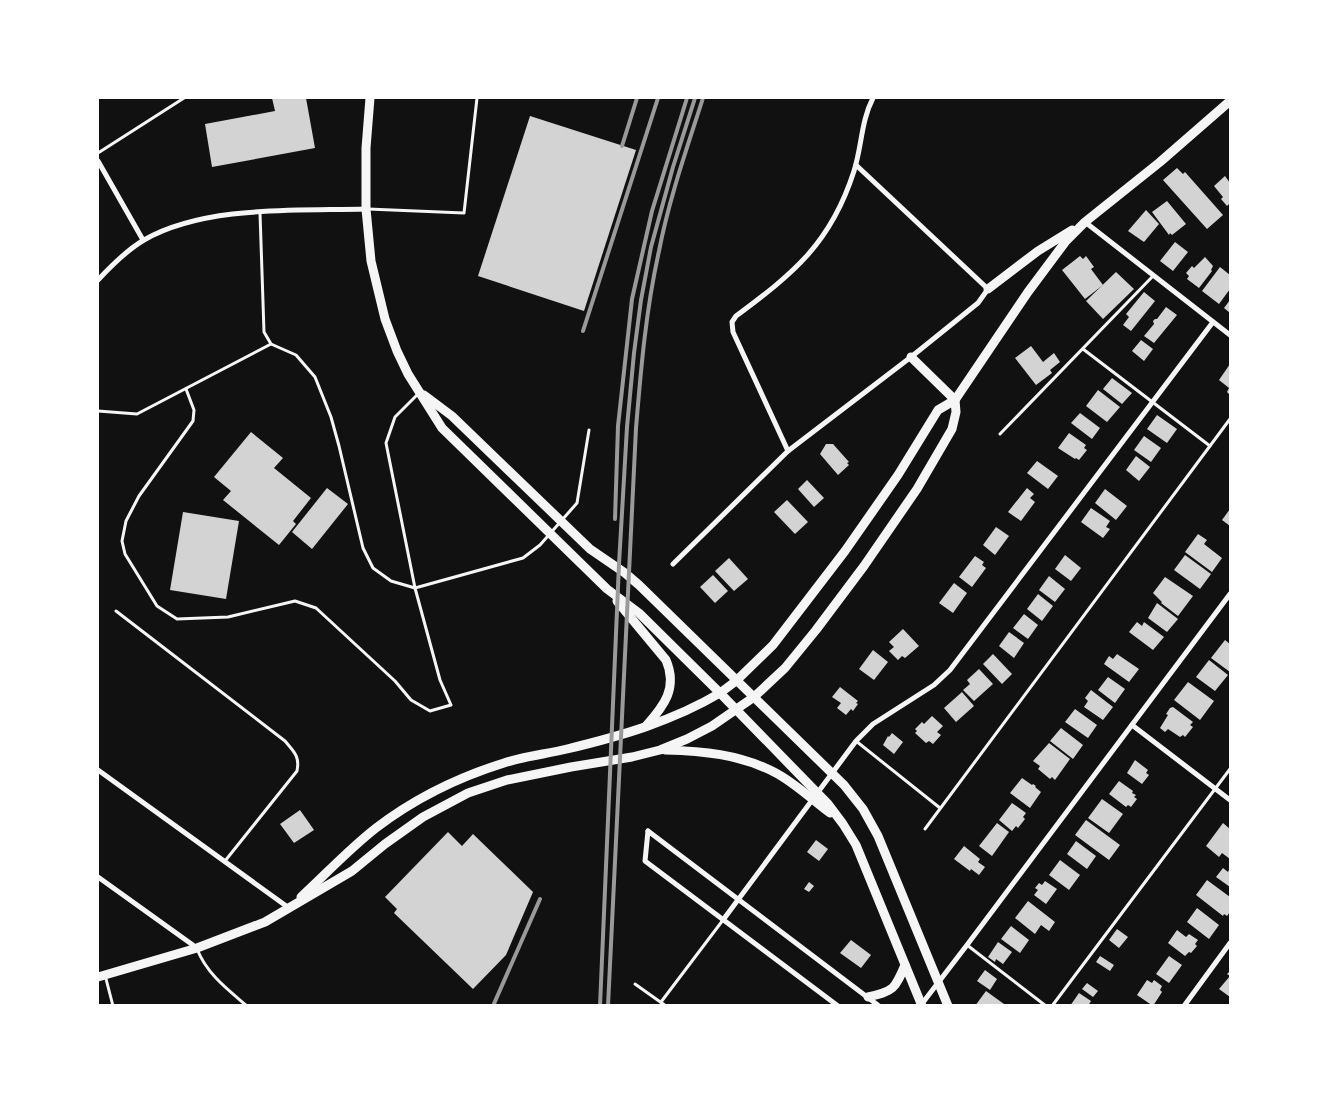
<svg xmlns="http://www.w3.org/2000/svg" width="1328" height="1103" font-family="'Asap Condensed',sans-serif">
<rect width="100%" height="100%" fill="#111"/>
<g fill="#d3d3d3">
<path d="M272,98H306L315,148L212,167L205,124L275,111Z"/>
<path d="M530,116L636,150L584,311L478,276Z"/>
<path d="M1177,168L1183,174L1185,172L1223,215L1207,229L1163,180Z"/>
<path d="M1225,176L1230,183V203L1227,206L1221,199L1223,197L1214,186Z"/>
<path d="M1167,201L1186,224L1172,235L1170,233L1169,235L1152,212Z"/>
<path d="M1146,210L1159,224L1144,242L1128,231Z"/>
<path d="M1175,242L1188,252L1173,271L1160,261Z"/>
<path d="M1080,256L1083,259L1086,256L1094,267L1091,269L1103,285L1085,299L1062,270Z"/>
<path d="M1205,257L1213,266L1211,270L1212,271L1199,288L1187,279L1189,276L1186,273L1192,266L1194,268Z"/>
<path d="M1220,267L1230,275V289L1219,304L1202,291Z"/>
<path d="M1116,272L1134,289L1103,319L1086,301Z"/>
<path d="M1144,292L1155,301L1131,331L1123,325L1129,317L1126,314Z"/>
<path d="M1230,300V313L1224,308Z"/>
<path d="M1166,307L1177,315L1154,343L1144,336L1154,324L1153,321L1155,319H1157Z"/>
<path d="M1141,340L1153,349L1144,361L1132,351Z"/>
<path d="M1031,346L1043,362L1054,353L1060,362L1050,370L1052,373L1036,385L1015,358Z"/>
<path d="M1230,364V395L1227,392L1229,388L1219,380Z"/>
<path d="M1112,378L1132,393L1122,404L1103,389Z"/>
<path d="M1098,390L1120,407L1107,422L1086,406Z"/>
<path d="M1080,413L1100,428L1092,439L1071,423Z"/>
<path d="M1157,415L1177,429L1167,443L1147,429Z"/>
<path d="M251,432L283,458L274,468L311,498L293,521L296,524L279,545L223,500L231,491L214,477Z"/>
<path d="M1069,433L1086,445L1084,448L1087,450L1079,460L1076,458L1075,459L1058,448Z"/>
<path d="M1144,436L1161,448L1151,462L1134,450Z"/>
<path d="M826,444H833L849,462L847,463L849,465L838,475L820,454Z"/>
<path d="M1136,456L1150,467L1139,481L1126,470Z"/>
<path d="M1037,461L1058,476L1048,489L1027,473Z"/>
<path d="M807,480L824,498L814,507L798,489Z"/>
<path d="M327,488L348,504L312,549L292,532Z"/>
<path d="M1027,488L1034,494L1030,498L1035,502L1021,521L1008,512Z"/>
<path d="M1105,489L1127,506L1116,520L1095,503Z"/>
<path d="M787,500L808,522L795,534L774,512Z"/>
<path d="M1091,508L1110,521L1106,527L1110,529L1103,538L1081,522Z"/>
<path d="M1230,509V526L1222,520Z"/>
<path d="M183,512L239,521L226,599L170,590Z"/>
<path d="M996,527L1009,536L995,555L983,545Z"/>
<path d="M1198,534L1207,540L1204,544L1222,558L1212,572L1185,552Z"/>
<path d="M1065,555L1081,568L1071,581L1055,569Z"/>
<path d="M1185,555L1211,574L1200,589L1174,570Z"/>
<path d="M975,556L984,562L982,565L986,568L972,587L959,577Z"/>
<path d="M729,558L748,579L734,591L715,571Z"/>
<path d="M713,575L728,591L715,603L700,587Z"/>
<path d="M1049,576L1065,589L1055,602L1039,590Z"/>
<path d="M1165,577L1193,596L1178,616L1161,603L1162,602L1153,593Z"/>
<path d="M954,583L967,593L953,613L939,603Z"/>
<path d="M1038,594L1053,606L1042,621L1027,609Z"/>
<path d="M1157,603L1178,619L1167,632L1148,618Z"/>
<path d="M1024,614L1038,625L1028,639L1013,628Z"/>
<path d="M1137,622L1142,626L1144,622L1164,637L1153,650L1129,632Z"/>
<path d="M903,629L919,646L905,658L902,656L898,660L889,651L894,647L889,642Z"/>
<path d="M1009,632L1024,643L1014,658L999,646Z"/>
<path d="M1225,640L1230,644V672L1211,658Z"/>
<path d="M873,650L888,662L874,680L859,669Z"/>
<path d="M993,654L1012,674L1002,684L983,664Z"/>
<path d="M1117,654L1139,669L1129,682L1104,664L1109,656L1113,659Z"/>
<path d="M1209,660L1228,675L1215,691L1196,677Z"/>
<path d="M979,669L993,684L974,701L963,690L970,684L967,680Z"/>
<path d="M1108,677L1125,689L1115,703L1098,690Z"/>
<path d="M1188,682L1214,701L1200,720L1174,700Z"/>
<path d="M840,687L858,701L856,703L858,704L853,711L851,709L846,715L837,708L841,703L832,697Z"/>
<path d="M1091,690L1113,707L1103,720L1084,707L1088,701L1085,698Z"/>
<path d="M962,692L974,706L956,722L944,708Z"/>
<path d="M1173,707L1193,722L1190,725L1193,727L1185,737L1183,735L1180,737L1168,729L1165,732L1160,728L1168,715L1166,714L1170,708Z"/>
<path d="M1075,709L1097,725L1088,738L1065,722Z"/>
<path d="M932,716L943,726L937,732L941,735L933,744L929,741L926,743L915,733L917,731L915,729L922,722L924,724Z"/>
<path d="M1061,728L1083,745L1073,759L1050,741Z"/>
<path d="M892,733L903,742L894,754L883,745L888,736L889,737Z"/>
<path d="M1049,743L1070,759L1055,780L1052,777L1050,779L1038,769L1040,766L1033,761Z"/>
<path d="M1135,760L1148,770L1146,773L1149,775L1142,784L1127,773Z"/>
<path d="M1022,778L1032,785L1033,784L1036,786L1035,787L1041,792L1030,808L1010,793Z"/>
<path d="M1119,781L1133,791L1132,793L1136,795L1134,797L1137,799L1131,807L1128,805L1126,807L1109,794Z"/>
<path d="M1102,799L1123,814L1109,833L1088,818Z"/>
<path d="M1012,803L1026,813L1023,817L1025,819L1018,828L1016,826L1012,831L999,820Z"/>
<path d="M300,810L314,830L294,843L280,824Z"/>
<path d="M1086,820L1120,845L1109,860L1075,835Z"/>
<path d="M997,823L1009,832L992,856L979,846Z"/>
<path d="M1223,823L1230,829V859L1222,853L1219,857L1206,846Z"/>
<path d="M448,832L462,846L473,834L533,892L506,955L473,989L394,913L397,909L385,897Z"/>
<path d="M816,840L828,849L819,861L807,852Z"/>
<path d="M1076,841L1096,856L1087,869L1067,854Z"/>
<path d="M964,846L980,859L978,862L985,867L979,875L971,869L970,871L954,859Z"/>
<path d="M1060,860L1080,875L1069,890L1049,875Z"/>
<path d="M1223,868L1228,872L1230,868V887L1216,877Z"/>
<path d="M1207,880L1230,897V912L1227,916L1224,914L1223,916L1196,895Z"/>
<path d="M1045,881L1057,889L1046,904L1034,895L1038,890L1035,888L1039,883L1042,885Z"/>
<path d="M809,882L814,886L809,892L804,889Z"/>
<path d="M1028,901L1055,922L1049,931L1041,925L1035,934L1015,918Z"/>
<path d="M1197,908L1219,925L1209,939L1187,922Z"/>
<path d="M1011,926L1029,940L1020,953L1001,939Z"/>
<path d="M1117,929L1128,937L1119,948L1109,940Z"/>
<path d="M1177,930L1186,937L1189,934L1198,940L1195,944L1197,946L1191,953L1189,952L1185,956L1168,943Z"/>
<path d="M851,940L871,955L861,968L840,953Z"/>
<path d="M998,942L1012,952L1003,964L996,959L995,962L988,957Z"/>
<path d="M1100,956L1114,965L1110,971L1096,962Z"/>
<path d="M1169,956L1182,965L1169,983L1156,974Z"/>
<path d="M985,970L997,979L990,990L977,981Z"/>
<path d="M1230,971V997L1219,989L1230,976L1227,974Z"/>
<path d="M1147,980L1152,983L1154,980L1162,986L1160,990L1162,992L1153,1006L1137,995Z"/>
<path d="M1087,983L1098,991L1093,997L1082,989Z"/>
<path d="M986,991L1004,1004L1003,1006H975Z"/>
<path d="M1079,993L1091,1001L1088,1006H1070Z"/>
</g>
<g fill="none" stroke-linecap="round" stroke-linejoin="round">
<g stroke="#f5f5f5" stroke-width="3">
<path d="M98,153L184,98"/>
<path d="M368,209L464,213L477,98"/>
<path d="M260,213L264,332L271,344L296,355L315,377L331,417L339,446L363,548L373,568L391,581L415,588L523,558L540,545L577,503L589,430"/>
<path d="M1083,349L1210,446"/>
<path d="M186,389L194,410L193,421L139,496L126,521L122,541L125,554L157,606L177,619L228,617L295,601L316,608L395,681L411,700L430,711L451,705L440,680L415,588L386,443L395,417L419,393"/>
<path d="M98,411L137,414L271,344"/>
<path d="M1000,434L1153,276"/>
<path d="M116,611L285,741C294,752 300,756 297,771L225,861"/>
<path d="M856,741L940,808"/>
<path d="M925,829L1230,419"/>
<path d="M967,945L1046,1006"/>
<path d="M197,949C207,974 227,989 247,1006"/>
<path d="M105,975L113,1006"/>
<path d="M635,984L666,1006"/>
<path d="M661,1002L723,920"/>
<path d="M1052,1006L1230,769"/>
</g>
<g stroke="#f5f5f5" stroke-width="5">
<path d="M98,161L143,240"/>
<path d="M1085,222L1230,335"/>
<path d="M98,280C111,266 127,250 144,240C205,205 297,211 366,209"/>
<path d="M788,451L733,332L732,322L736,316C794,273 831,243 854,171C862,146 861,121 873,98"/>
<path d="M673,564L788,451L911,357L978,303L988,289L856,165"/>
<path d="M1132,725L1230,800"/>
<path d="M98,770L289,908"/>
<path d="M648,831L879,1006"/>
<path d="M648,831L645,861L838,1006"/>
<path d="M98,877L197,948"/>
<path d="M723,920L856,741L873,724L934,685L950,670L1213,322"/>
<path d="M921,1005L967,945L1230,594"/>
<path d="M1184,1006L1230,943"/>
</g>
<g stroke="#f5f5f5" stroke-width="9">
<path d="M988,289L1038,251L1072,230"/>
<path d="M911,357L955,400"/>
<path d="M720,693L736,681L773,645L845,551L898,475L938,410L955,400L1028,292L1066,241L1085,222L1160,162L1230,101"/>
<path d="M754,697L785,668L816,630L864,566L917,489L952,429L956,412L955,400"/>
</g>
<g stroke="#f5f5f5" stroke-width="9">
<path d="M370,98L366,148V209L371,261L385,319L397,351L408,374L442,428L607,589L639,613L720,693L828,804L843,824L856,845L922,1006"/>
<path d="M424,395L452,416L590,549L625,573L639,585L844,785L863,809L878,836L948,1006"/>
<path d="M617,601L666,660C678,688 664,706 646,726"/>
<path d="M665,750C702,751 739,754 774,772C794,782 811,799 830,813"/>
<path d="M301,897C326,874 349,849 376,828C414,799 459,777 504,763C525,756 547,754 567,749C621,736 673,721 720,693"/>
<path d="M98,977L197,948L265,922L352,871L385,844L423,817L468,793L507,780L571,767L632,757L660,750L687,739L712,726L754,697"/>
<path d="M868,997C894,991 895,989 905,965"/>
</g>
<g stroke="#9a9a9a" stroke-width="4">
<path d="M622,146L637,98"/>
<path d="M583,331L658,98"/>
<path d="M615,519L618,426L632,299L652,211L687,98"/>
<path d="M493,1006L540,899"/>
<path d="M600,1006L619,564L627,427L634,353L641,300L651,247L673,167L695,98"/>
<path d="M608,1006L636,428C641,368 646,309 659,251C669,199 687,148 703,98"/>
</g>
</g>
<rect width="1328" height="1103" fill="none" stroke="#ffffff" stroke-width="198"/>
</svg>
